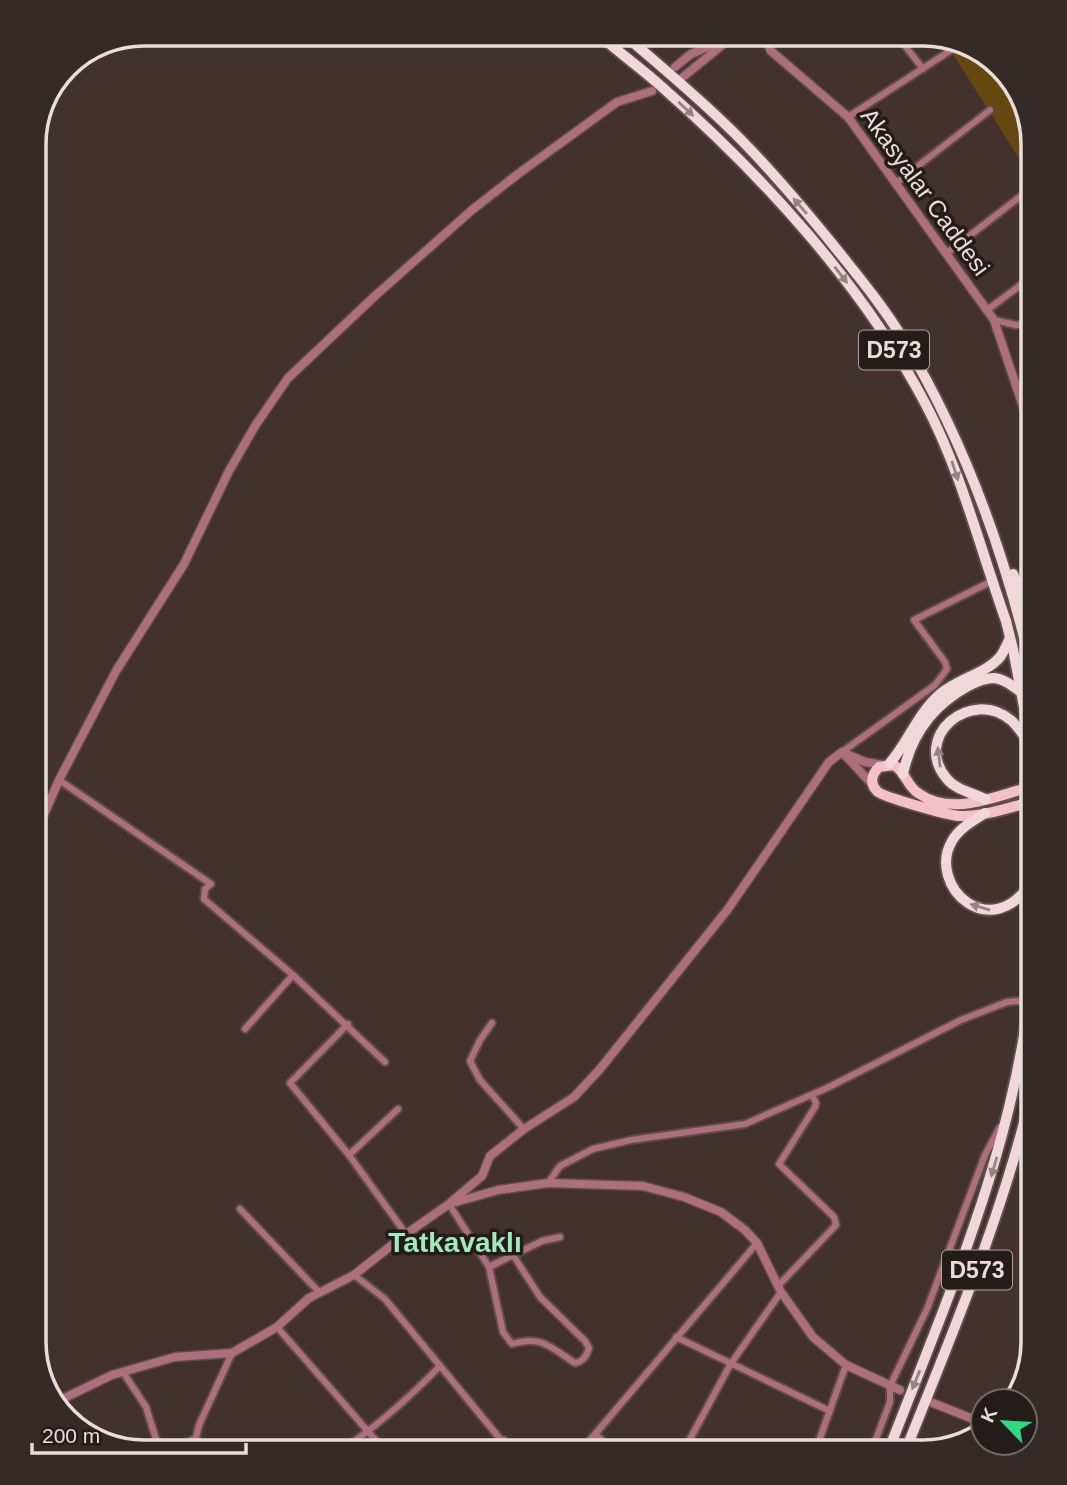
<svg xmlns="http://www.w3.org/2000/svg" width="1067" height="1485" font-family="Helvetica,sans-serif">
<rect width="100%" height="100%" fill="#43312e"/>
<path fill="#654810" d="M968,45L979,48L1019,88L1034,143V182L953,54Z"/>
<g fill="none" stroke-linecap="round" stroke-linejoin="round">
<defs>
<g id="minor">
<path d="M895,33L923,69"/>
<path d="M848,117L962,43"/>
<path d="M896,183L990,110"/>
<path d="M947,253L1034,186"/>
<path d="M987,310L1034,275"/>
<path d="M994,320L1016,325L1034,324"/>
<path d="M842,752L935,685L947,669L945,662L914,620L992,581"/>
<path d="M59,780L211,884L205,889L204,899L293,975L385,1062"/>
<path d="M492,1023L480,1040L470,1061L480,1080L524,1129"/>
<path d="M348,1024L290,1083L349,1155L406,1234"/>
<path d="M245,1029L293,975"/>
<path d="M349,1155L398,1109"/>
<path d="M548,1183L560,1166L593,1149L631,1140L745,1124L827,1088L961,1020L1007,1002L1029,1000"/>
<path d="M449,1204L489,1267L503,1332L512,1344C542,1335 550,1347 575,1363C583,1362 587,1355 589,1348L585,1341L540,1297L513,1255"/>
<path d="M240,1209L320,1293"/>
<path d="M489,1267L542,1241L560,1237"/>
<path d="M354,1275L385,1299L511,1452"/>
<path d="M778,1286L836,1225L834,1217L779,1164L815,1107L816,1103L812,1095"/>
<path d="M277,1327L386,1452"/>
<path d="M676,1337L830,1411"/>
<path d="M123,1372L146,1407L160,1452"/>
<path d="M596,1435L615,1452"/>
<path d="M196,1438L205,1452"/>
<path d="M689,1442L713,1452"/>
<path d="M170,1452L196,1438L199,1425L232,1353"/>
<path d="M339,1452C376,1427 409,1398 440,1366"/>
<path d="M489,1452L504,1440"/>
<path d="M580,1452L757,1243"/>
<path d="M683,1452L730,1365L781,1292"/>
<path d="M815,1452L846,1365"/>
<path d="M871,1452L890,1402V1386L927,1309L985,1155L1000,1127"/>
</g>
<g id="tertiary">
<path d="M762,33L771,51L848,117L994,320L1034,439"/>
<path d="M675,67L691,54L724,40"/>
<path d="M678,81L737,33"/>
<path d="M872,784L842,752L865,762L884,765"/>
<path d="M33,840L59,780L116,671L184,564L229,471L255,426L288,378L376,295L472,210L518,174L617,102L652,91"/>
<path d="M451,1202L482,1176L490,1156L524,1129L574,1097L600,1069L728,909L829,762L842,752"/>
<path d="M54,1403L112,1375L175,1357L232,1353L277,1327L309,1298L354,1275L406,1234L449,1204L498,1190L548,1183L643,1186L684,1197L721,1212L745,1230L757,1243L781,1292L813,1337L846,1365L900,1390"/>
<path d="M933,1403L983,1423"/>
</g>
<path id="primary" d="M1034,801C1010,807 984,817 959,816C948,815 882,797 877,791C869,783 872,774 879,767L894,765C905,771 907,786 918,793C953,818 997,795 1034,786"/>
<g id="trunk">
<path d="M597,33C618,52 641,68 662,87C762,175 863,285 925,403C961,471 980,548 1006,621L1013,649L1034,760"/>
<path d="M622,33C657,63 692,92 725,124C764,161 800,204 834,246C858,276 883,306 903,339C966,443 1007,560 1034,678"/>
<path d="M1013,574L1034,623"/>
<path d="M889,764C908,743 917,714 940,694C957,679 987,673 1000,657C1004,652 1007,644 1010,638"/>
<path d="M903,774C911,735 933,705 968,686C976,682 986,678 994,678C1005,679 1014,687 1022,693"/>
<path d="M985,799C973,793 956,790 947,779C911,737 971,686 1012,721C1018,727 1024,736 1029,742"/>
<path d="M985,813C973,821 959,828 952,841C926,885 992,949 1034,878"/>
<path d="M888,1452C952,1287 1020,1134 1034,956"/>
<path d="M905,1452C954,1329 1004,1212 1034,1083"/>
</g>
</defs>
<use href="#minor" stroke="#5e4d4a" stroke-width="10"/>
<use href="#tertiary" stroke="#5e4d4a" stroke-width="11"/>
<use href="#primary" stroke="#5e4d4a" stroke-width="14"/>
<use href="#trunk" stroke="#5e4d4a" stroke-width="14"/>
<use href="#minor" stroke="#ad6e7d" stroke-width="6"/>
<use href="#tertiary" stroke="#ad6e7d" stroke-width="8"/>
<use href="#primary" stroke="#f4c0ca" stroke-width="10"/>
<use href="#trunk" stroke="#f1d7dc" stroke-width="10"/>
</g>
<defs><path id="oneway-solid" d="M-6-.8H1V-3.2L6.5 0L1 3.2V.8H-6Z" transform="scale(1.75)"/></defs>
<g fill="#958385">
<use href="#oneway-solid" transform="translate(686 109) rotate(43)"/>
<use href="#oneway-solid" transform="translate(800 206) rotate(-131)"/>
<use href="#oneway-solid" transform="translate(841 275) rotate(52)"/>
<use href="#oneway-solid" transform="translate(955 471) rotate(72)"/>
<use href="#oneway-solid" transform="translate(939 757) rotate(-97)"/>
<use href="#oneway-solid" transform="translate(980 907) rotate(-163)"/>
<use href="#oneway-solid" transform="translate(994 1167) rotate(106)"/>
<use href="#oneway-solid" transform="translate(916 1380) rotate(112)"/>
</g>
<g text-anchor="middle" stroke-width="7" stroke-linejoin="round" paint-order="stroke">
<g fill="#241c1a" stroke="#aea3a1" stroke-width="2">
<rect x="859" y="330.5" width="70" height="39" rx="5"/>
<rect x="942" y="1250.5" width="70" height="39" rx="5"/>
</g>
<g font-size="23" font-weight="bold" fill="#e9dddb">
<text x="894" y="358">D573</text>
<text x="977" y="1278">D573</text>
</g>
<g font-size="24" fill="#e9dddb" stroke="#241c1a">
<text transform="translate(925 192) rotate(54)" y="8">Akasyalar Caddesi</text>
</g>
<g font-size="28" font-weight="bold" fill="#a1ebba" stroke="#241c1a">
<text x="455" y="1252">Tatkavaklı</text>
</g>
</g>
<path d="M0 0H1067V1485H0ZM144 46H923A98 98 0 0 1 1021 144V1342A98 98 0 0 1 923 1440H144A98 98 0 0 1 46 1342V144A98 98 0 0 1 144 46Z" fill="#342b29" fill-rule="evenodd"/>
<path fill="none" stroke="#e9dddb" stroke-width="3.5" d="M144 46H923A98 98 0 0 1 1021 144V1342A98 98 0 0 1 923 1440H144A98 98 0 0 1 46 1342V144A98 98 0 0 1 144 46Z"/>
<g transform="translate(1004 1422) rotate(295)"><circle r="33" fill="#241c1a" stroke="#736967" stroke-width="2"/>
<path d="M0-5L12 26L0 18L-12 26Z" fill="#32d882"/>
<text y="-10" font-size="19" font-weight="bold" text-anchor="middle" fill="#e9dddb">K</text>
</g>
<path d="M32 1443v10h214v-10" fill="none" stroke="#e9dddb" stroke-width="3.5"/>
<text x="42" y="1443" font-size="21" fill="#e9dddb" stroke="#241c1a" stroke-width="5" paint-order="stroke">200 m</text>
</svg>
